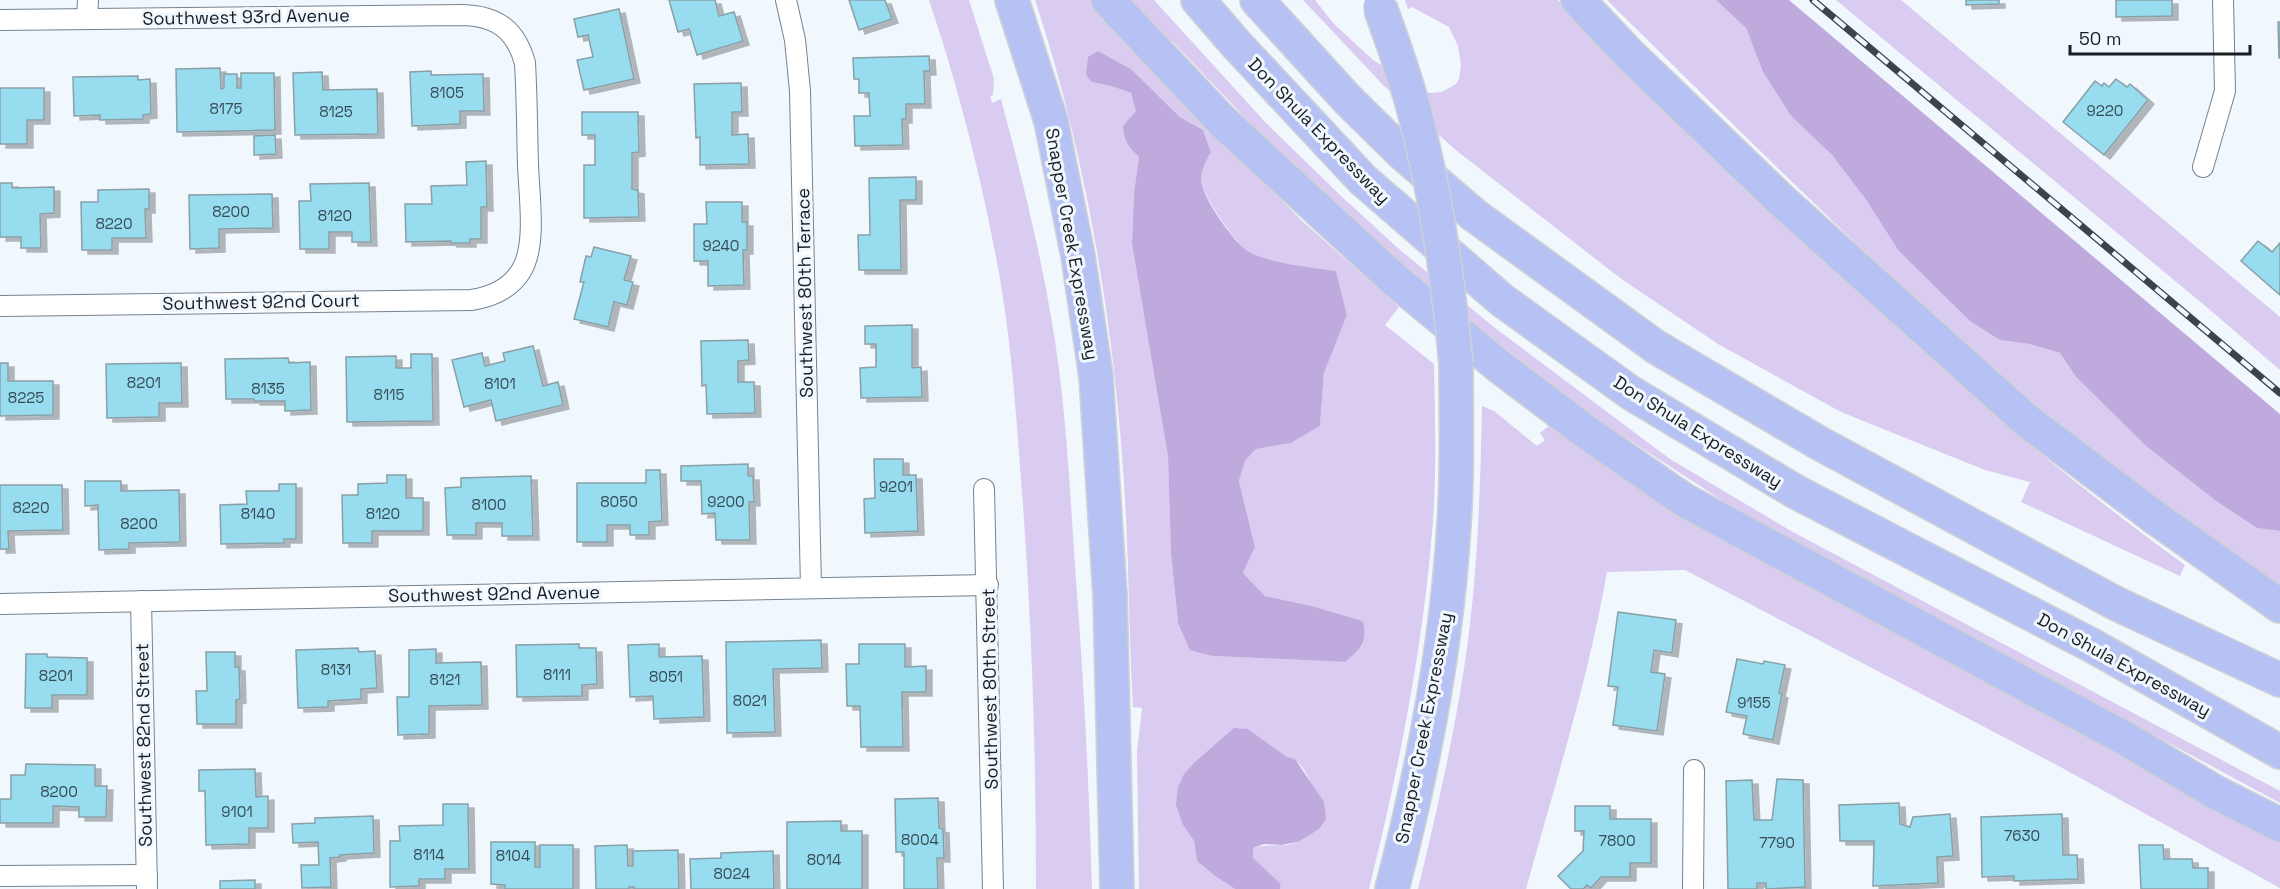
<svg xmlns="http://www.w3.org/2000/svg" width="2280" height="889" font-family="'Space Grotesk',sans-serif">
<defs>
<filter id="shadow"><feDropShadow dx="6" dy="4" stdDeviation="0" flood-color="#0004"/></filter>
</defs>
<rect width="100%" height="100%" fill="#f0f7fd"/>
<g fill="#dacbf0" fill-rule="evenodd">
<path d="M929,0H969L994,79L993,95L990,97L992,103L1001,99C1025,189 1047,278 1059,369C1068,440 1071,511 1076,581C1084,684 1089,786 1092,889H1036C1036,753 1032,616 1021,480C1016,411 1011,341 999,273C982,180 959,89 929,0Z"/>
<path d="M1035,0H1154L1266,123L1341,196L1399,249L1495,328L1670,459L1791,531L2280,791V803L1781,534L1720,499L1600,421L1425,287L1273,147L1172,41L1148,64L1301,220L1399,307L1385,325L1434,364C1435,420 1437,477 1432,533C1422,654 1398,772 1369,889H1280L1281,884L1252,858L1253,848C1267,843 1284,848 1298,842C1305,838 1312,832 1319,829C1315,806 1314,764 1287,757L1248,729L1183,825L1194,841L1197,861L1215,876L1235,889H1139L1137,752L1142,708L1133,707C1129,638 1129,568 1125,499C1115,330 1088,161 1035,0ZM1132,70L1180,117L1203,130L1211,152C1207,159 1201,170 1201,178C1201,194 1233,239 1245,249C1263,263 1313,267 1336,271L1347,315L1324,373L1320,426L1291,443L1256,449L1245,461L1239,481L1255,547L1243,573L1265,596L1312,606L1363,621C1368,642 1361,649 1345,662L1213,656L1178,623L1171,554L1168,457L1132,244L1134,192L1139,157C1128,147 1123,140 1123,126L1137,111L1131,93L1111,86L1092,82Z"/>
<path d="M1303,0H1315L1334,24L1373,60L1422,90L1430,93L1442,92L1456,84L1459,79L1461,65L1458,46L1449,27L1412,7L1408,9L1405,0H1558C1682,118 1801,241 1928,356C2010,430 2095,500 2185,565L2180,576L2021,502L2030,482L1985,470L1841,412L1718,344L1620,278L1457,151L1384,86Z"/>
<path d="M1607,0H1716L1746,28L1763,72L1791,116L1832,155L1867,201L2000,340L2029,344L2060,353L2076,377L2146,446L2216,501L2257,528L2280,531V590C2173,511 2065,434 1966,345C1842,234 1725,116 1607,0Z"/>
<path d="M1836,0H1901L2280,317V370L2209,309Z"/>
<path d="M1482,406L1494,411L1537,446L1545,440L1540,433L1550,425L2280,838V888L2055,764L1685,570L1607,572C1588,680 1555,784 1526,889H1418C1434,824 1449,758 1460,693C1477,598 1480,502 1482,406Z"/>
</g>
<g fill="#bfaadd">
<path d="M1716,0H1789L2280,414V531L2257,528L2216,501L2146,446L2076,377L2060,353L2029,344L2000,340L1970,321L1899,251L1867,201L1832,155L1791,116L1763,72L1746,28Z"/>
<path d="M1098,51L1132,70L1180,117L1203,130L1211,152C1207,159 1201,170 1201,178C1201,196 1231,238 1245,249C1263,263 1313,267 1336,271L1347,315L1324,373L1320,426L1291,443L1256,449L1245,461L1239,481L1255,547L1243,573L1265,596L1312,606L1363,621C1368,642 1361,649 1345,662L1213,656L1190,650L1178,623L1171,554L1168,457L1132,244L1134,192L1139,157C1128,147 1123,140 1123,126L1136,111L1131,93L1111,86L1092,82L1086,75L1088,57Z"/>
<path d="M1234,728L1248,729L1287,757L1295,759L1324,802L1326,819L1319,829L1298,842L1281,845L1264,844L1253,848V858L1281,884L1280,889H1235L1215,876L1197,861L1194,841L1183,825L1176,805L1178,787L1184,774L1195,762Z"/>
</g>
<g fill="#98dcf0" stroke="#89a0a7" stroke-width="1.5" filter="url(#shadow)">
<path d="M669,0H715L719,16L734,12L743,41L697,55L689,29L678,32Z"/>
<path d="M849,0H885L892,19L859,30Z"/>
<path d="M1966,0H1999V4L1966,5Z"/>
<path d="M2116,0H2172V16L2116,17Z"/>
<path d="M619,9L634,79L584,90L577,60L593,57L588,35L578,37L574,19Z"/>
<path d="M2278,22H2280V58H2279Z"/>
<path d="M929,56L930,71H924L925,104H906V119H902L903,145L855,146L854,116H870L869,93H859V79H854L853,58Z"/>
<path d="M220,68L221,89L224,88V74H237V88H241V73H274L275,130L177,132L176,69Z"/>
<path d="M431,71V75L483,74L484,111H460V124L412,126L410,72Z"/>
<path d="M322,72L323,90L377,89L378,134L295,135L293,73Z"/>
<path d="M138,76V80L150,79L151,114L143,115V119L100,120V115L74,116L73,77Z"/>
<path d="M2116,79L2127,87L2130,84L2148,100L2104,155L2063,122L2095,81L2102,86L2104,83L2109,87Z"/>
<path d="M741,83L742,112H732V135L748,134L749,164L700,165V137L696,138L694,84Z"/>
<path d="M0,88H44V120H27V144H0Z"/>
<path d="M582,112H638L639,152L632,153V189L638,190L639,217L584,218V165H595V135H582Z"/>
<path d="M275,135L276,154L254,155V136Z"/>
<path d="M486,161L487,207H481V239H470V243H451V241L406,242L405,204H432L431,186L467,185L466,162Z"/>
<path d="M916,177V200H900L901,270H859L858,235H870L869,178Z"/>
<path d="M0,183H12V188L54,187V213L40,214L41,248H21V237H0Z"/>
<path d="M369,183L371,242H352V232H329V249H300L299,201H311L310,184Z"/>
<path d="M149,189V209H145L146,238H112V250H82L81,202H98V190Z"/>
<path d="M272,194L273,228L219,229V248L190,249L189,195Z"/>
<path d="M706,202H742V222H747V250H743L744,285L708,286V261H694V224H707Z"/>
<path d="M2258,241L2272,252L2280,243V295L2241,261Z"/>
<path d="M594,247L631,256L624,280L633,282L627,305L614,302L608,327L574,319L584,282H580L586,256L591,257Z"/>
<path d="M912,325V368L921,367L922,397L861,398L860,368L876,367V344H865V326Z"/>
<path d="M748,340L749,360L738,361V382H754L755,413L707,414L706,385L702,386L701,341Z"/>
<path d="M533,346L543,386L558,382L563,405L496,421L491,400L464,407L452,360L482,353L485,366L505,361L503,353Z"/>
<path d="M411,354H432L433,421L347,422L346,357L396,356V368H411Z"/>
<path d="M288,358L289,363L310,362L311,410L285,411V401H254V399H226L225,359Z"/>
<path d="M0,363H8V381H53V415L0,416Z"/>
<path d="M181,363L182,403H159V417L107,418L106,364Z"/>
<path d="M874,459H903V475H916L918,531L865,533L864,499L875,498Z"/>
<path d="M748,464V476H753L754,502H749L750,540H716L715,513L702,514L701,481H681V466Z"/>
<path d="M646,470H660L662,521L649,522V535H630V525H607V542H577V483H646Z"/>
<path d="M387,475H406V498H423V531H372V543H343L342,495H358V484L387,483Z"/>
<path d="M531,476L533,536H502V523H476V535H447L445,488L461,487V478Z"/>
<path d="M85,481H121V491L179,490L180,542L129,543V549L99,550L98,505L85,506Z"/>
<path d="M279,484H296V539H284V543L221,544L220,505L247,504L246,491H279Z"/>
<path d="M0,485H62L63,530L8,531L9,549H0Z"/>
<path d="M1618,612L1676,620L1672,653L1654,650L1651,672L1665,674L1657,731L1613,725L1618,687L1608,686Z"/>
<path d="M821,640L822,668L773,669L775,732L727,733L726,642Z"/>
<path d="M579,644V648H596L597,684L582,685V696L517,697L516,645Z"/>
<path d="M659,644V657L702,656L704,717L654,719L653,696L630,697L628,645Z"/>
<path d="M859,644H905V667L926,666V692H902L903,747H861L860,706H847L846,664H859Z"/>
<path d="M358,648L359,652L375,651L377,688L361,689V699L328,701V707L298,708L296,650Z"/>
<path d="M436,649V663L481,662L482,705L429,706V734L398,735L397,697H409V650Z"/>
<path d="M206,652H235V667H239L240,699L236,700V724H197L196,691H207Z"/>
<path d="M26,654H47V657L87,658V695H52V708H25Z"/>
<path d="M1737,659L1763,664L1764,661L1785,665L1779,693L1782,694L1773,740L1743,734L1747,716L1726,712Z"/>
<path d="M26,764L95,765V786H107L106,817H79V807L53,806V823H0V799H11V775H25Z"/>
<path d="M255,769L256,797L268,796V828H249V844L206,845L205,791H199V770Z"/>
<path d="M1777,779L1803,780L1805,887L1766,889V883H1757V889H1728L1726,781L1752,780L1754,820H1772Z"/>
<path d="M938,798L939,828L943,829L944,858H937L938,889H904V852H896L895,799Z"/>
<path d="M1899,803L1900,824L1910,827L1913,817L1950,814L1953,856L1937,857L1938,883L1873,886L1874,841H1840L1839,805Z"/>
<path d="M443,804H468L469,869H445V879H419V886L390,887V841H400L399,826L443,825Z"/>
<path d="M1575,806H1610V819H1651V863H1630V877H1601L1591,888L1587,885L1583,889H1571L1558,876L1583,851L1584,831H1575Z"/>
<path d="M2062,814L2063,855H2077L2078,879L2014,881V876L1982,877L1981,817Z"/>
<path d="M373,816L374,853L340,855V857L330,858L331,887L302,888L301,865H319L318,842L293,843L292,824L315,823V818Z"/>
<path d="M841,821V831H862V889H787V822Z"/>
<path d="M491,842H535V867H540V845H573V889H505V885L491,884Z"/>
<path d="M627,845L628,866H633V851L678,850L679,889H634V887H629V889H596L595,846Z"/>
<path d="M2139,845H2163L2164,859H2192L2193,868H2208V889H2141Z"/>
<path d="M773,851L774,889H691L690,859L721,858V853Z"/>
<path d="M255,880V889H220V881Z"/>
</g>
<g fill="none" stroke-linecap="round" stroke-linejoin="round">
<defs>
<g id="minor">
<path d="M786,0L795,40L800,91L811,588"/>
<path d="M87,19L88,0"/>
<path d="M0,20L463,15C497,16 516,30 525,63C527,97 527,131 528,165C529,195 537,246 521,271C510,289 491,297 471,300L0,306"/>
<path d="M2203,167L2225,91L2223,0"/>
<path d="M984,489L993,889"/>
<path d="M141,601L147,889"/>
<path d="M0,604L988,585"/>
<path d="M0,876L147,875"/>
<path d="M1693,889L1694,770"/>
</g>
<g id="motorway">
<path d="M1012,0L1051,121L1078,256L1096,376L1110,595L1117,889"/>
<path d="M1108,0L1222,121L1396,281L1500,367L1586,432L1684,500L2126,739L2215,792L2280,825"/>
<path d="M1198,0L1236,44L1363,180L1503,301L1631,393L1796,492L2093,646L2280,752"/>
<path d="M1257,0L1348,100L1401,152L1474,215L1656,347L1819,443L2115,603L2280,680"/>
<path d="M1578,0L1629,54L1782,201L2026,420L2153,516L2280,606"/>
<path d="M1392,889C1423,770 1447,647 1454,524C1458,471 1456,418 1456,364"/>
</g>
</defs>
<use href="#minor" stroke="#748391" stroke-width="22"/>
<use href="#motorway" stroke="#d1d2d3" stroke-width="36"/>
<use href="#minor" stroke="#fff" stroke-width="20"/>
<use href="#motorway" stroke="#b7c2f4" stroke-width="33"/>
<defs>
<path id="rail" d="M1813,0L2280,393"/>
</defs>
<use href="#rail" stroke="#3d4349" stroke-width="7"/>
<use href="#rail" stroke="#f0f7fd" stroke-width="4.5" stroke-dasharray="14" stroke-linecap="butt"/>
<defs>
<path id="motorway-bridge" d="M1380,7C1392,40 1404,73 1413,107C1436,191 1448,277 1456,364"/>
</defs>
<use href="#motorway-bridge" stroke="#d1d2d3" stroke-width="36" stroke-linecap="butt"/>
<use href="#motorway-bridge" stroke="#b7c2f4" stroke-width="33"/>
</g>
<g text-anchor="middle" stroke-width="6" stroke-linejoin="round" paint-order="stroke">
<g font-size="15" fill="#374d56">
<text x="447" y="98">8105</text>
<text x="226" y="114">8175</text>
<text x="2105" y="116">9220</text>
<text x="336" y="117">8125</text>
<text x="231" y="217">8200</text>
<text x="335" y="221">8120</text>
<text x="114" y="229">8220</text>
<text x="721" y="251">9240</text>
<text x="144" y="388">8201</text>
<text x="500" y="389">8101</text>
<text x="268" y="394">8135</text>
<text x="389" y="400">8115</text>
<text x="26" y="403">8225</text>
<text x="896" y="492">9201</text>
<text x="619" y="507">8050</text>
<text x="726" y="507">9200</text>
<text x="489" y="510">8100</text>
<text x="31" y="513">8220</text>
<text x="258" y="519">8140</text>
<text x="383" y="519">8120</text>
<text x="139" y="529">8200</text>
<text x="336" y="675">8131</text>
<text x="557" y="680">8111</text>
<text x="56" y="681">8201</text>
<text x="666" y="682">8051</text>
<text x="445" y="685">8121</text>
<text x="750" y="706">8021</text>
<text x="1754" y="708">9155</text>
<text x="59" y="797">8200</text>
<text x="237" y="817">9101</text>
<text x="2022" y="841">7630</text>
<text x="920" y="845">8004</text>
<text x="1617" y="846">7800</text>
<text x="1777" y="848">7790</text>
<text x="429" y="860">8114</text>
<text x="513" y="861">8104</text>
<text x="824" y="865">8014</text>
<text x="732" y="879">8024</text>
</g>
<g font-size="18" fill="#171d23" stroke="#f0f7fd">
<text transform="translate(246 17) rotate(-1)" y="6">Southwest 93rd Avenue</text>
<text transform="translate(1319 131) rotate(46)" y="6">Don Shula Expressway</text>
<text transform="translate(1072 244) rotate(80)" y="6">Snapper Creek Expressway</text>
<text transform="translate(805 293) rotate(-91)" y="6">Southwest 80th Terrace</text>
<text transform="translate(261 302) rotate(-1)" y="6">Southwest 92nd Court</text>
<text transform="translate(1698 432) rotate(32)" y="6">Don Shula Expressway</text>
<text transform="translate(494 594) rotate(-1)" y="6">Southwest 92nd Avenue</text>
<text transform="translate(2124 665) rotate(29)" y="6">Don Shula Expressway</text>
<text transform="translate(990 689) rotate(-91)" y="6">Southwest 80th Street</text>
<text transform="translate(1424 728) rotate(-79)" y="6">Snapper Creek Expressway</text>
<text transform="translate(144 745) rotate(-91)" y="6">Southwest 82nd Street</text>
</g>
</g>
<path d="M2070 45v9h180v-9" fill="none" stroke="#171d23" stroke-width="3"/>
<text x="2079" y="45" font-size="18" fill="#171d23" stroke="#f0f7fd" stroke-width="4.5" paint-order="stroke">50 m</text>
</svg>
